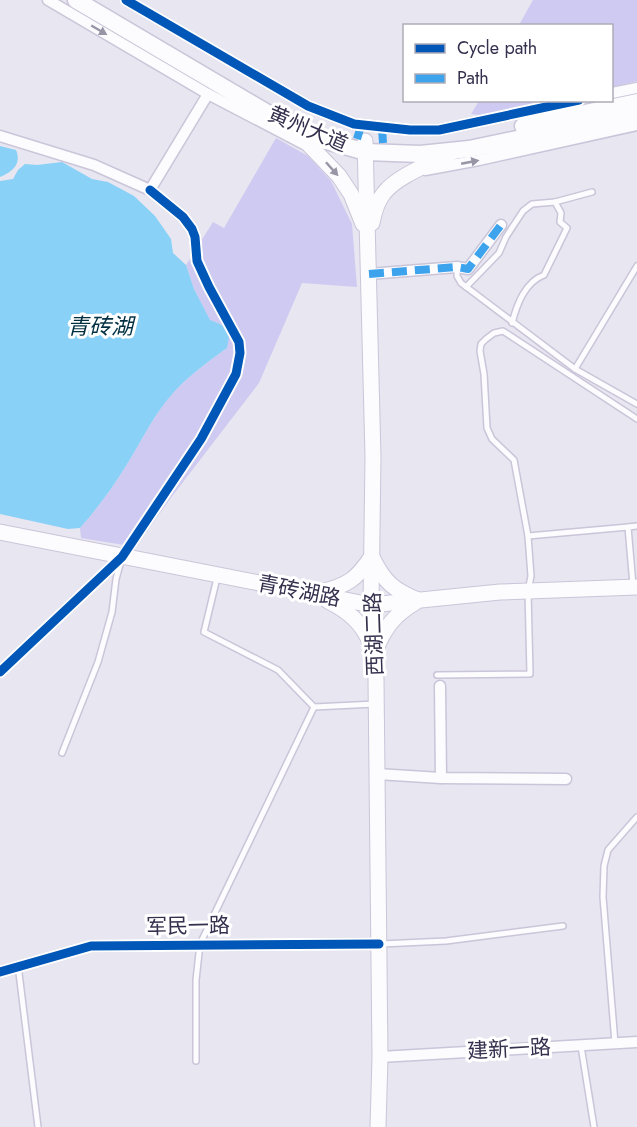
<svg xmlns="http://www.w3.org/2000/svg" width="637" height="1127" font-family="Jost,'Noto Sans SC',sans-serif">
<rect width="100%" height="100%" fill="#e8e6f0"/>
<g fill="#cfcaf1">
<path d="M533,0H637V81L612,87V26L519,25Z"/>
<path d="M479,101H553L487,116L471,114Z"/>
<path d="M276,138L308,156L331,181L352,224L357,287L302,283L259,383L170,499L136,547L81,538L80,528C96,510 111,490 124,469C139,446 150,421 168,399C184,379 206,363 227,348L222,325L210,321L194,289L186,265L213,222L224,228Z"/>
</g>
<g fill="#89d1f6">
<path d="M0,146L16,150C22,164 12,172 0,177Z"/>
<path d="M62,162L92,179L108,182L134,196L155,216L171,239L173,253L186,265L194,289L210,320L222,325L229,336L227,348C206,363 184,379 168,399C150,421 139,446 124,469C111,490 96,510 80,528L68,529L0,514V181L13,179L18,170L25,164L37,165Z"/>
</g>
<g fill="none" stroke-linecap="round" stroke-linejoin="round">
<defs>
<g id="lane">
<path d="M555,202L592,192"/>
<path d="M457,267V276L461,283L575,369L637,404"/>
<path d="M466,287L499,253L506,237L523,211L532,204L555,202L561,213L560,222L567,228L544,275C525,282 517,304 512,323"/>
<path d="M575,369L637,266"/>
<path d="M528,536L628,527"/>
<path d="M633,585L628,527L637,526"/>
<path d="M437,675L530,674L528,591L531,576L528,536L514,460L492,439L487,428L484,374L480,351L481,344L486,339L494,333L503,331L637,419"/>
<path d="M314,707L375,704"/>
<path d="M62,753L98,662L112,612L116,579L121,561"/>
<path d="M381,944L446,941L563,926"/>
<path d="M18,965L38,1127"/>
<path d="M615,1043L603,897L604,866L608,850L637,817"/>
<path d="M581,1046L594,1127"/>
<path d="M196,1061V980L200,944L314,707L278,670L204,632L217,578"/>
</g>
<g id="street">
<path d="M48,0L208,94L304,144"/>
<path d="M126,0L308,106L354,124L410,130H439L579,100"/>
<path d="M612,93L637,88"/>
<path d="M0,136L94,165L150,190L208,94"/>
<path d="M425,170L479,160L637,125"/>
<path d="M369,274L457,267L468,269L501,225"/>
<path d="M0,672L122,557L201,439L236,374L240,353L239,342L209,287L197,261L195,237L192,229L183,217L150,190"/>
<path d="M440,686L441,778"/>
<path d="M377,774L441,778L566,779"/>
<path d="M0,972L91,946L379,944"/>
<path d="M380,1057L637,1042"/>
</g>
<g id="secondary">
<path d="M294,129L339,176L351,194L363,224"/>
<path d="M365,141L373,457L371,605L376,679L380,1057L378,1127"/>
<path d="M372,223C374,213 377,201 384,193C398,175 433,163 453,152"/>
<path d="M0,532L371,605L500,592L637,587"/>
<path d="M373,559C385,583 394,590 418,600"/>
<path d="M320,592C347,586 357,579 372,556"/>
<path d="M328,601C348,611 363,623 371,645"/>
<path d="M375,651C385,627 394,615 416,602"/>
</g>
<g id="primary">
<path d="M76,0L291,127L323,140L366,152L420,154L469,149L637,114"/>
<path d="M523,126L637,102"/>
</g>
</defs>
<use href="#lane" stroke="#cac5d9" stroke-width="8"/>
<use href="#street" stroke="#cac5d9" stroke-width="13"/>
<use href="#secondary" stroke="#cac5d9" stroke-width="17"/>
<use href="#primary" stroke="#cac5d9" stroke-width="19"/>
<use href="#lane" stroke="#fcfbfd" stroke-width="5"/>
<use href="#street" stroke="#fcfbfd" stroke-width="10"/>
<use href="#secondary" stroke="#fcfbfd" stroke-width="15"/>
<use href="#primary" stroke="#fcfbfd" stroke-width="16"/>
<g stroke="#3ea3ed" stroke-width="8" stroke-dasharray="15 8" stroke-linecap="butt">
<path d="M382,128L383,143"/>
<path d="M357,139L361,126"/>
<path d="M369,274L457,267L468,269L501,225"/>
</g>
<defs>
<g id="cycleway">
<path d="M126,0L308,106L354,124L410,130H439L579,100"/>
<path d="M0,672L122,557L201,439L236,374L240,353L239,342L209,287L197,261L195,237L192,229L183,217L150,190"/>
<path d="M0,972L91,946L379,944"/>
</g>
</defs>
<use href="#cycleway" stroke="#fff" stroke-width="13"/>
<use href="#cycleway" stroke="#0057b8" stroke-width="9"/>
</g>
<defs><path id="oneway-solid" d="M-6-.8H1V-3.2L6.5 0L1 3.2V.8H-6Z" transform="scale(1.5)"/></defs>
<g fill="#9896a6">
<use href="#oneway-solid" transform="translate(99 30) rotate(30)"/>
<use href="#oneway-solid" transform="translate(470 162) rotate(-11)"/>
<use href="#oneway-solid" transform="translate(332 169) rotate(48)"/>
</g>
<g text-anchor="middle" stroke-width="6" stroke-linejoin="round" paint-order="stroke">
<g font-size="21" fill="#35304e" stroke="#fff">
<text transform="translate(308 129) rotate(23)" y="7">黄州大道</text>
<text transform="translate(299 591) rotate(11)" y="7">青砖湖路</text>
<text transform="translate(374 634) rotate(-92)" y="7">西湖二路</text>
<text transform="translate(188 926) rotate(-1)" y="7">军民一路</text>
<text transform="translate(509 1049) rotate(-3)" y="7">建新一路</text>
</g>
<g font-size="22" font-style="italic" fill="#002f41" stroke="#fff">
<text x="100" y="334">青砖湖</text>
</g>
</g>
<rect x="403" y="24" width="210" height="78" fill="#ffffff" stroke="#aeacb8" stroke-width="1.5"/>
<rect x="415" y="44" width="30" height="9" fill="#0057b8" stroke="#aeacb8" stroke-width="1.5"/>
<text x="457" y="54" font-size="18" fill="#35304e">Cycle path</text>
<rect x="415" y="74" width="30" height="9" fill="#3ea3ed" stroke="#aeacb8" stroke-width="1.5"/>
<text x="457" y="84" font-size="18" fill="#35304e">Path</text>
</svg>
